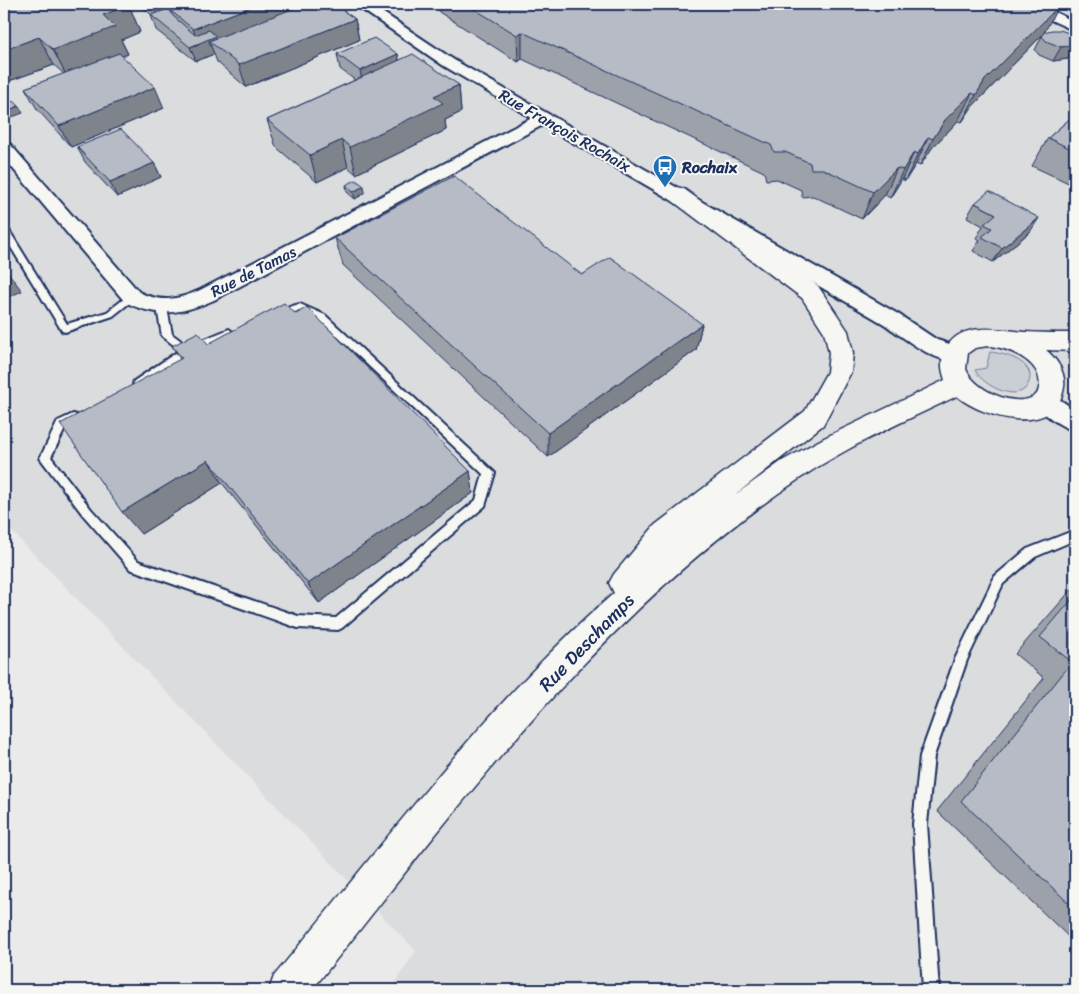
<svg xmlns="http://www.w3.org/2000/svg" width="1079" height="994" font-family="Sriracha,sans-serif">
<rect width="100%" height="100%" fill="#e9eae9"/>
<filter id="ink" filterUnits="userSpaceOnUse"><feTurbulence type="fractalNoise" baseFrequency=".02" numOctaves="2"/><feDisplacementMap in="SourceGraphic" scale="10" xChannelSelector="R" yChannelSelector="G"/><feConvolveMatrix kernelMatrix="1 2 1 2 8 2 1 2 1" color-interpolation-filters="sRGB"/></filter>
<g filter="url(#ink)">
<path fill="#dadcde" d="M4,4H1075V990H390L416,951L4,523Z"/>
<path fill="#caced5" stroke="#727e9a" d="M990,352C1004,353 1036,362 1029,382C1022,405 983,387 975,370L986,368Z"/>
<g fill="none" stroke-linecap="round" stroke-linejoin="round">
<defs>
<g id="service">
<path d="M4,226L7,227L67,324L107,312L129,295H135L137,297L113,316L65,332L62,331L4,236Z"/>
<path d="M300,304L325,315L495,473L485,506L342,628L338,630L298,628L130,569L83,515L40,458L58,421L73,414L77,415L78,418L77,421L66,427L51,457L91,509L138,561L298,616L336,618L476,500L483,474L319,319L299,311L276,316L271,313L273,311Z"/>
<path d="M162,305L167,308L172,334L188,346L229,329L234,333L232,336L191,353L138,388L133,384L134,381L180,350L162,336L157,308Z"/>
<path d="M1075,530V540L1035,557L1003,584L967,660L934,756L927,824L939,990H923L913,824L920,756L955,659L995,576L1027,549Z"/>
</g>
<g id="minor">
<path d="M354,4H370L454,60L898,314L937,340L962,348L965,354L962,360C939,367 903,337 884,324L543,125L214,300C182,314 157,318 125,302L4,158V143L10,144L139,292C161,303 178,300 200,290L532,118L444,66Z"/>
<path d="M1020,4H1038L1075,22V31L1022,7Z"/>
<path d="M1045,392L1053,395L1075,410V431C1062,427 1041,414 1034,401L1037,395Z"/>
</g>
<path id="secondary" d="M677,187L684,189L818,286L848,331L853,353L851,372L823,425L735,495L782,461L824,438L945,380C941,368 940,359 947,347C962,321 1000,330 1025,332C1042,333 1059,333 1075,333V351L1046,350C1057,359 1066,373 1064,387C1057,438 984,419 957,396C904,421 848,446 799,479C603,610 457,808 312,990H269L274,976C382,846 487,704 614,593L609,583L614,574L655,525L805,411L827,372L829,353L824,332L802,298L670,199L667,194L670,189ZM988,346C1011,347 1050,366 1037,394C1018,411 974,390 966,369L968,353L975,348Z"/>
</defs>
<use href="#service" stroke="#1b2f5e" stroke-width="4"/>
<use href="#minor" stroke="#1b2f5e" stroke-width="4"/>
<use href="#secondary" stroke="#1b2f5e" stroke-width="3"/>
<use href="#service" fill="#f6f6f2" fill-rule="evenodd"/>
<use href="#minor" fill="#f6f6f2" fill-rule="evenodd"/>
<use href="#secondary" fill="#f6f6f2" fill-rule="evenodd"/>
</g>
<g fill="#9da1aa" stroke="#1b2f5e">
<path d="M4,4L129,5L140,32L121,40L128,54L122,56L164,108L71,147L37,109L25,88L64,74L54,65L9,81L4,76Z"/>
<path d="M138,4H334L355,19L359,40L246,87L217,62L214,54L196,61L156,30L151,15H152Z"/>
<path d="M439,4H1050L1045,32L1075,38V47L1068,59L1053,61L1039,55L1035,50L1043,34L972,107L962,122L958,121L932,148L920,166L916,164L905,181L902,179L890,198L885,195L862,219L813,196L802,197L801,190L777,179L766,180L764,172L522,59L518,62L439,12Z"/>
<path d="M337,54H398L399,60L459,85L461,112L445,120L446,130L356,174L348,167L317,182L276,147L267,120L355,80L340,69Z"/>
<path d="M1075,114V186L1032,166L1048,138Z"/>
<path d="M77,147L154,163L161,177L117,197L85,162Z"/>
<path d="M346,185L365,193L355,199L347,192Z"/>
<path d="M975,203L1030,232L993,262L973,251L980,240L976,238L983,226L967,217Z"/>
<path d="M335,238L702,324L696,350L548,457L343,265Z"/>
<path d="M296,314L470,471L473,493L319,603L222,483L141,534L180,359L172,346L208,344Z"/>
<path d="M1075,586V943L937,811L1044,678L1015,654L1072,589Z"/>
</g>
<g fill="#7f838b" stroke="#1b2f5e">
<path d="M152,4H207L170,10L159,21Z"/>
<path d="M258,4H309L209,41L214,54L196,61L190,47L199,44L193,29Z"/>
<path d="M129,5L140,32L121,40L128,54L67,77L53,50L103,15Z"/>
<path d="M1058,7L1044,33L972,107L962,122L976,95L985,80Z"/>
<path d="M355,19L359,40L246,87L239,65Z"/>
<path d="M522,32V59L518,62L517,35Z"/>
<path d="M39,37L54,65L9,81L4,73V50Z"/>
<path d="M1075,45V47L1068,59L1053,61L1061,47Z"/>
<path d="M398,54L400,69L363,85L360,71Z"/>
<path d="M459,85L461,112L445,120L446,130L356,174L350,147L434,96Z"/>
<path d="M155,87L164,108L71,147L59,126Z"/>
<path d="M972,93L958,121L932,148L920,166L933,139L945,120Z"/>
<path d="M19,106L23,113L4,120V112Z"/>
<path d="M928,137L916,164L905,181L918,154Z"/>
<path d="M342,140L348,167L317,182L310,155Z"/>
<path d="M914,152L902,179L890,198L903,170Z"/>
<path d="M154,163L161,177L117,197L110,182Z"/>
<path d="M897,168L885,195L862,219L873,192Z"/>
<path d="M364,186L365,193L355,199L353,192Z"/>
<path d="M1039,218L1030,232L993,262L1002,248Z"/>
<path d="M4,267L22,291L4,299Z"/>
<path d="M702,324L696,350L548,457V433Z"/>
<path d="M208,460L222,483L141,534L122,512Z"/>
<path d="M470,471L473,493L319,603L308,584Z"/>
</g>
<g fill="#b6bbc6" stroke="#1b2f5e">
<path d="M4,4H127L129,5L103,15L115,27L53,50L39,37L4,50Z"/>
<path d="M182,4H186L170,10L173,16L195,35L209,30L216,36L190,47L151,15Z"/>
<path d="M186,4H258L193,29L170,10Z"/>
<path d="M305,4H334L355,19L239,65L209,41Z"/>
<path d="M466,4H547L559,9L568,4H1050L1058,7L985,80L976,95L972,93L945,120L933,139L928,137L918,154L914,152L903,170L897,168L873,192L823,169H811L810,163L785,152H774L771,145L522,32L517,35Z"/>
<path d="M547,4H568L559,9Z"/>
<path d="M1052,30H1060L1072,34L1075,38V45L1061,47L1046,41L1042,36L1044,32Z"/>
<path d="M374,38L398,54L360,71L337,54Z"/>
<path d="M119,53L155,87L59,126L25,88Z"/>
<path d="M413,54L459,85L434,96L443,103L350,147L342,140L310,155L267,120Z"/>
<path d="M14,101L19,106L4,112V105Z"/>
<path d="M1075,114V151L1048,138Z"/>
<path d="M121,129L154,163L110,182L77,147Z"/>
<path d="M454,176L582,275L610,257L702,324L548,433L335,238Z"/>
<path d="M356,180L364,186L353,192L346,185Z"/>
<path d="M989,191L1039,218L1002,248L982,237L992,228L984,224L996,214L975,203Z"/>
<path d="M284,303L296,314L307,307L470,471L308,584L208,460L122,512L60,424L182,358L172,346L198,332L208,344Z"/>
<path d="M1075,596V909L961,801L1072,662L1040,637Z"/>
</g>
</g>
<defs>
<symbol id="bus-pin" viewBox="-11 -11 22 30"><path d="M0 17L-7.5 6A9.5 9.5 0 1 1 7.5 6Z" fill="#1f6fb2" stroke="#f6f6f2"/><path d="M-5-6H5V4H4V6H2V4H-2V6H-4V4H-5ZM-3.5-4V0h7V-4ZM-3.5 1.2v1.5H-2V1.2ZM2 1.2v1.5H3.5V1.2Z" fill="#fff"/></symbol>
</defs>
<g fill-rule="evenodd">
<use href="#bus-pin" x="651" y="153" width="28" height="38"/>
</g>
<g text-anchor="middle" stroke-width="4" stroke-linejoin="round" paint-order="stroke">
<g font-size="16" fill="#1b2f5e" stroke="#f6f6f2">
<text transform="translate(565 130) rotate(30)" y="6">Rue François Rochaix</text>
<text transform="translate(253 271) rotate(-27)" y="6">Rue de Tamas</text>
</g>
<g font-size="16" font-weight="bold" fill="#1b2f5e" stroke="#f6f6f2" text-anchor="start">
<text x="682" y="173">Rochaix</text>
</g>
<g font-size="19" fill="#1b2f5e" stroke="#f6f6f2">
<text transform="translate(586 642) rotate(-46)" y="7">Rue Deschamps</text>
</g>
</g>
<rect width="1079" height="994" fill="none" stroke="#f6f6f2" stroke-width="20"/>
<rect x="10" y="10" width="1059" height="974" fill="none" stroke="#1b2f5e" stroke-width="2" filter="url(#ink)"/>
</svg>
